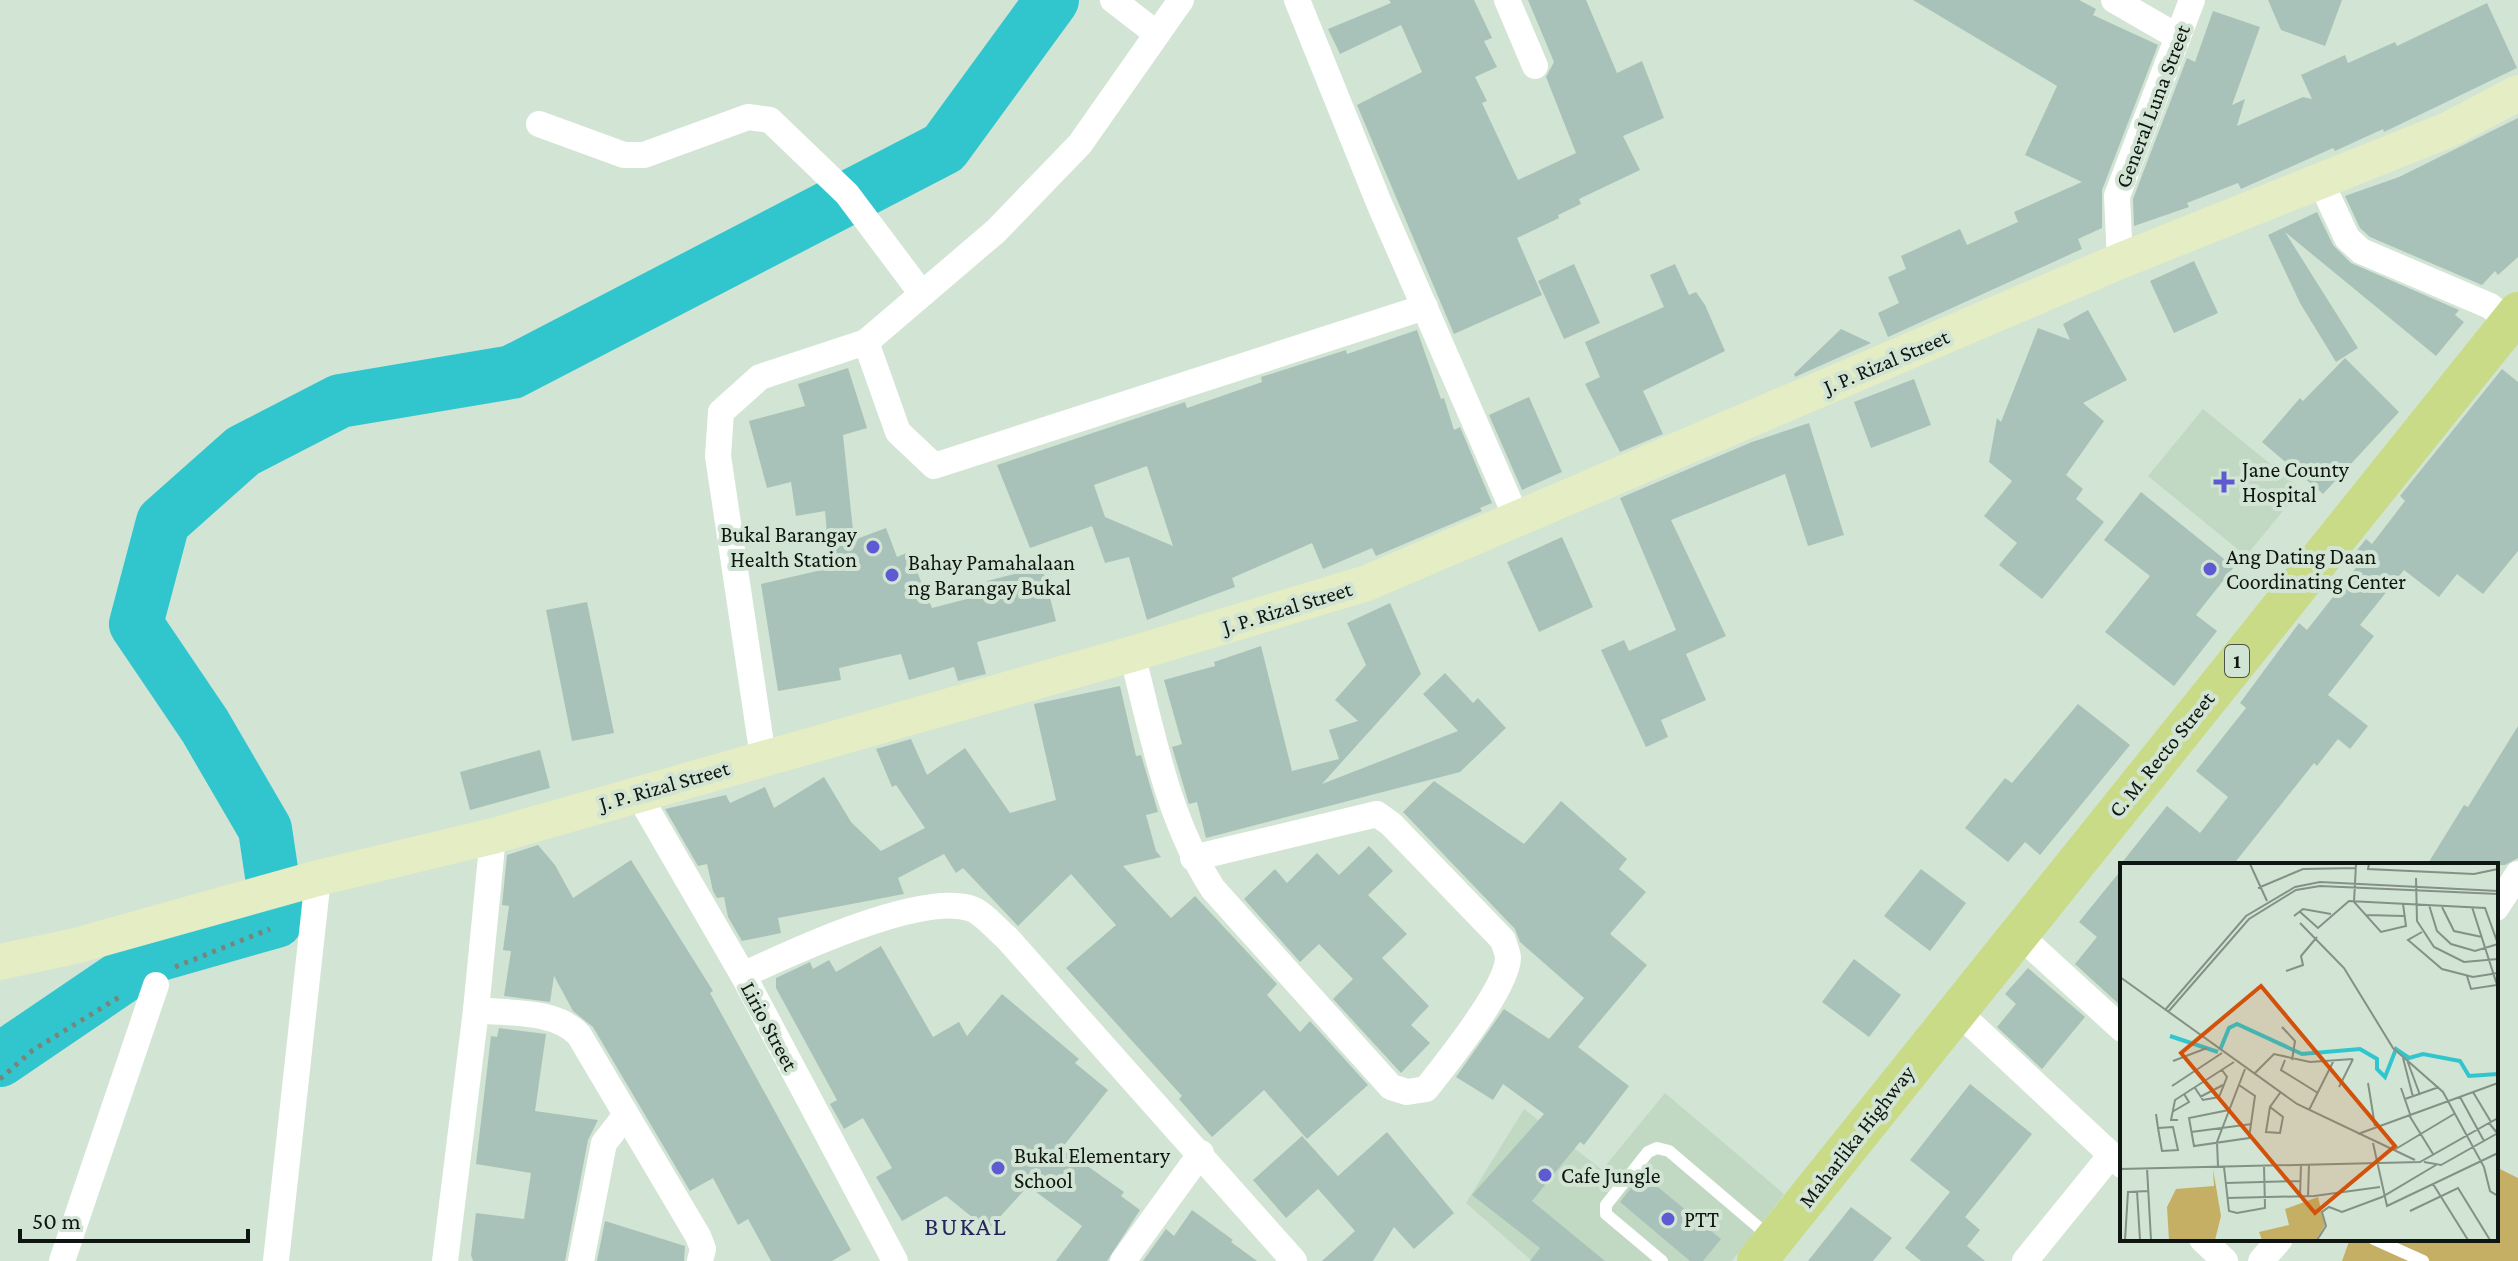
<svg xmlns="http://www.w3.org/2000/svg" width="2518" height="1261" font-family="'Crimson Pro',serif">
<rect width="100%" height="100%" fill="#d2e4d3"/>
<g fill="#c1d9c3">
<path d="M2203,409L2301,489L2246,556L2148,476Z"/>
<path d="M1665,1093L1784,1194L1732,1261H1532L1466,1203L1524,1109L1602,1170Z"/>
</g>
<path fill="#c4af65" d="M2496,1167L2518,1178V1261H2342L2350,1239H2496Z"/>
<g fill="none" stroke-linecap="round" stroke-linejoin="round">
<g stroke="#31c6ce" stroke-width="54">
<path d="M272,876L265,829L205,726L136,624L163,522L243,451L340,401L512,372L944,148L1052,0"/>
<path d="M0,1060L153,956L276,921L279,913"/>
</g>
</g>
<g fill="#a9c2b9" fill-rule="evenodd">
<path d="M1389,0H1474L1492,38L1484,41L1497,67L1475,77L1487,101L1482,103L1518,180L1576,153L1546,77L1554,62L1528,0H1586L1617,73L1642,61L1664,118L1623,136L1640,170L1579,199L1581,204L1558,215L1559,218L1517,238L1542,295L1454,334L1357,105L1422,72L1401,25L1340,54L1328,29L1391,3Z"/>
<path d="M1913,0H2079L2096,9L2093,15L2158,45L2102,190V228L2078,239L2082,249L1888,337L1878,313L1899,303L1888,277L1906,269L1901,256L1960,229L1967,245L2018,222L2014,212L2082,182L2025,155L2057,86Z"/>
<path d="M2268,0H2342L2325,46L2281,30Z"/>
<path d="M2487,3L2517,68L2384,132L2383,129L2335,151L2333,148L2241,189L2238,183L2187,203L2189,207L2134,226L2133,199L2187,58L2195,62L2213,11L2260,27L2232,105L2245,99L2237,126L2303,97L2312,99L2301,75L2345,55L2348,63L2395,42L2397,46Z"/>
<path d="M2518,118V257L2498,275L2495,271L2482,285L2370,237L2360,228L2345,196L2399,177Z"/>
<path d="M2317,212L2333,245L2351,263L2459,310L2455,315L2464,322L2436,356L2285,232L2358,348L2336,362L2300,303L2268,235Z"/>
<path d="M2194,261L2218,313L2174,333L2150,281Z"/>
<path d="M1574,264L1600,323L1564,339L1538,281Z"/>
<path d="M1675,264L1689,295L1696,292L1705,305L1725,351L1643,391L1663,434L1620,452L1585,384L1600,377L1585,342L1664,307L1650,275Z"/>
<path d="M2088,310L2127,380L2083,403L2104,421L2066,475L2083,489L2076,499L2104,522L2042,599L1999,565L2017,543L1984,516L2012,481L1989,462L1997,418L2001,422L2038,328L2070,340L2063,324Z"/>
<path d="M1841,329L1871,343L1795,377L1794,374Z"/>
<path d="M1417,330L1441,399L1444,398L1454,430L1460,427L1492,503L1480,508L1482,511L1376,556L1372,548L1323,569L1312,543L1232,578L1235,587L1147,620L1129,557L1105,563L1092,526L1030,548L997,465L1185,402L1187,408L1262,382L1261,377L1346,350L1347,354ZM1147,466L1173,546L1105,517L1094,485Z"/>
<path d="M2345,358L2399,412L2323,494L2262,442L2300,398L2303,401Z"/>
<path d="M848,368L867,428L843,435L854,540L886,528L897,557L909,552L932,608L990,593L987,581L1042,567L1056,621L977,642L986,674L958,681L954,667L909,680L901,654L839,668L841,680L778,691L761,584L830,568L825,511L796,516L791,482L767,488L749,421L805,406L798,384Z"/>
<path d="M2502,369L2518,382V551L2483,594L2457,574L2439,597L2404,570L2360,625L2374,636L2328,695L2368,726L2350,749L2338,739L2317,766L2314,763L2233,865H2120L2167,806L2200,833L2228,797L2196,771L2246,708L2240,703L2299,623L2307,630L2358,565L2350,559L2366,539L2372,544L2405,501L2400,496Z"/>
<path d="M1914,379L1931,425L1871,448L1854,402Z"/>
<path d="M1529,397L1562,472L1522,490L1489,415Z"/>
<path d="M1809,423L1844,535L1808,546L1785,474L1671,520L1726,636L1686,654L1706,700L1661,720L1668,737L1646,747L1601,650L1624,640L1629,651L1676,630L1620,498L1752,442Z"/>
<path d="M2141,492L2234,567L2196,615L2217,631L2174,686L2105,632L2150,576L2104,540Z"/>
<path d="M1562,537L1593,607L1539,632L1507,562Z"/>
<path d="M587,602L614,733L572,741L546,610Z"/>
<path d="M1390,603L1421,674L1322,784L1458,731L1423,694L1445,673L1473,703L1478,698L1506,728L1460,772L1206,838L1197,802L1189,804L1172,747L1182,744L1164,680L1215,666L1214,662L1261,646L1292,771L1339,759L1329,730L1358,721L1335,700L1366,665L1347,623Z"/>
<path d="M1120,686L1136,756L1141,755L1158,812L1146,815L1156,851L1161,857L1123,866L1171,918L1195,896L1277,984L1267,995L1300,1032L1310,1021L1368,1085L1307,1139L1264,1090L1212,1137L1179,1099L1182,1096L1066,968L1116,925L1071,874L1018,926L963,868L956,873L944,854L898,878L904,894L778,918L781,933L742,941L728,917L724,897L717,898L713,891L707,864L698,866L665,809L726,795L730,803L765,787L774,808L824,777L851,822L881,851L925,828L896,785L892,787L876,749L911,739L927,775L965,748L1010,813L1056,800L1034,704Z"/>
<path d="M2078,704L2130,745L2040,855L2025,842L2008,862L1965,828L2005,778L2012,783Z"/>
<path d="M2518,726V858L2505,865H2427L2464,805L2468,807Z"/>
<path d="M540,750L550,788L470,810L460,772Z"/>
<path d="M1434,781L1524,844L1561,801L1627,859L1619,869L1646,892L1610,934L1647,965L1578,1047L1629,1086L1584,1145L1580,1142L1532,1201L1605,1261H1530L1540,1248L1472,1195L1544,1114L1503,1084L1493,1100L1456,1077L1504,1009L1549,1039L1584,998L1520,942L1515,929L1403,812Z"/>
<path d="M538,845L555,865L573,898L631,860L713,991L710,993L851,1250L832,1261H771L748,1219L738,1225L713,1178L690,1191L593,1027L573,1011L554,976L550,1002L504,996L511,951L503,950L509,906L502,905L507,855Z"/>
<path d="M1369,846L1393,871L1368,895L1407,934L1382,958L1429,1006L1411,1025L1430,1043L1401,1073L1333,999L1353,979L1319,944L1300,962L1244,899L1275,869L1287,883L1317,853L1339,875Z"/>
<path d="M1921,869L1966,903L1930,951L1884,916Z"/>
<path d="M2122,869V1007L2075,964L2097,937L2079,922Z"/>
<path d="M881,946L933,1037L959,1022L967,1036L1002,994L1079,1059L1075,1063L1108,1090L1062,1148L1124,1192L1121,1196L1140,1210L1107,1261H1056L1082,1226L1028,1186L988,1230L946,1196L902,1221L876,1177L892,1168L863,1118L844,1129L830,1104L837,1100L776,988V978L810,962L813,969L829,960L836,972Z"/>
<path d="M1854,959L1901,995L1869,1037L1822,1002Z"/>
<path d="M2028,968L2085,1017L2042,1069L1997,1027L2016,1004L2005,994Z"/>
<path d="M499,1028L546,1034L535,1111L598,1120L588,1140L565,1261H473L471,1255L476,1213L524,1219L531,1173L476,1164L491,1036L497,1037Z"/>
<path d="M1970,1084L2032,1134L1965,1217L1980,1230L1967,1246L1985,1261H1921L1905,1248L1950,1192L1910,1160Z"/>
<path d="M1387,1132L1454,1213L1414,1249L1394,1227L1373,1261H1322L1355,1231L1318,1189L1286,1218L1253,1180L1302,1136L1338,1176Z"/>
<path d="M1642,1174L1721,1239L1703,1261H1690L1620,1202Z"/>
<path d="M1851,1207L1892,1238L1873,1261H1808Z"/>
<path d="M1192,1210L1233,1240L1231,1242L1257,1261H1143L1166,1229L1174,1236Z"/>
<path d="M605,1221L685,1246L684,1261H597Z"/>
</g>
<g fill="none" stroke-linecap="round" stroke-linejoin="round">
<g stroke="#79857a" stroke-width="5" stroke-dasharray="4 6" stroke-linecap="butt">
<path d="M175,967L270,929"/>
<path d="M0,1079L33,1050L121,996"/>
</g>
<g stroke="#fff" stroke-width="12">
<path d="M2374,1239L2423,1261"/>
<path d="M1662,1261L1606,1214V1205L1648,1152L1657,1148L1669,1151L1770,1237"/>
</g>
<g stroke="#fff" stroke-width="26">
<path d="M1113,0L1157,34"/>
<path d="M1297,0L1379,203L1517,519"/>
<path d="M1507,0L1535,66"/>
<path d="M2114,0L2178,37"/>
<path d="M539,124L624,155H644L748,117L770,120L847,194L922,294"/>
<path d="M2320,180L2347,238L2361,251L2490,306L2518,329"/>
<path d="M2120,261L2117,196L2192,0"/>
<path d="M866,342L898,432L934,466L1425,307"/>
<path d="M1132,654C1153,735 1167,818 1213,889L1391,1087L1407,1092L1426,1089C1446,1064 1507,988 1508,958C1508,953 1504,945 1503,940L1391,824L1377,814L1193,858"/>
<path d="M763,757L718,456L721,412L760,377L866,342L996,231L1080,144L1181,0"/>
<path d="M638,794L743,975L895,1261"/>
<path d="M2496,908L2518,874"/>
<path d="M2017,933L2122,1029"/>
<path d="M743,975C792,952 918,893 969,908C982,911 997,930 1007,938L1294,1261"/>
<path d="M476,1010C509,1014 555,1009 579,1035L698,1236L703,1249L700,1261"/>
<path d="M1956,1010L2122,1165"/>
<path d="M2202,1239L2225,1261"/>
<path d="M62,1261L156,985"/>
<path d="M276,1261L318,878"/>
<path d="M445,1261L476,1010L493,836"/>
<path d="M581,1261L604,1143L626,1115"/>
<path d="M1123,1261L1201,1153"/>
<path d="M2025,1261L2111,1155"/>
<path d="M2261,1261L2280,1239"/>
</g>
<path stroke="#e4edc3" stroke-width="36" d="M0,962L75,946L318,878L493,836L1132,654L1367,583L2120,261L2450,129L2518,93"/>
<path stroke="#cadb87" stroke-width="40" d="M1757,1261L2518,312"/>
</g>
<g fill="#5e5ad2" stroke="#d2e4d3" stroke-width="3">
<path d="M2220 470h8v8h8v8h-8v8h-8v-8h-8v-8h8z"/>
<circle cx="873" cy="547" r="8"/>
<circle cx="2210" cy="569" r="8"/>
<circle cx="892" cy="575" r="8"/>
<circle cx="998" cy="1168" r="8"/>
<circle cx="1545" cy="1175" r="8"/>
<circle cx="1668" cy="1219" r="8"/>
</g>
<g text-anchor="middle" stroke-width="8" stroke-linejoin="round" paint-order="stroke">
<rect fill="#d2e4d3" stroke="#4a534a" stroke-width="2" x="2225" y="645" width="24" height="32" rx="6"/>
<g font-size="20" font-weight="bold" fill="#0f1510">
<text x="2237" y="668">1</text>
</g>
<g font-size="22" fill="#0f1510" stroke="#d2e4d3">
<text transform="translate(2152 106) rotate(-69)" y="8">General Luna Street</text>
<text transform="translate(1886 361) rotate(-23)" y="8">J. P. Rizal Street</text>
<text transform="translate(1287 607) rotate(-17)" y="8">J. P. Rizal Street</text>
<text transform="translate(2161 754) rotate(-51)" y="8">C. M. Recto Street</text>
<text transform="translate(664 785) rotate(-16)" y="8">J. P. Rizal Street</text>
<text transform="translate(770 1026) rotate(62)" y="8">Lirio Street</text>
<text transform="translate(1856 1136) rotate(-52)" y="8">Maharlika Highway</text>
</g>
<g font-size="22" fill="#0f1510" stroke="#d2e4d3" text-anchor="start">
<text x="2242" y="477">Jane County<tspan x="2242" dy="25">Hospital</tspan></text>
<text x="857" y="542" text-anchor="end">Bukal Barangay<tspan x="857" dy="25">Health Station</tspan></text>
<text x="2226" y="564">Ang Dating Daan<tspan x="2226" dy="25">Coordinating Center</tspan></text>
<text x="908" y="570">Bahay Pamahalaan<tspan x="908" dy="25">ng Barangay Bukal</tspan></text>
<text x="1014" y="1163">Bukal Elementary<tspan x="1014" dy="25">School</tspan></text>
<text x="1561" y="1183">Cafe Jungle</text>
<text x="1684" y="1227">PTT</text>
</g>
<g font-size="26" letter-spacing="2" fill="#26245d" stroke="#d2e4d3">
<text x="966" y="1235">BUKAL</text>
</g>
</g>
<g transform="translate(2120 863)">
<rect width="378" height="378" fill="#d2e4d3"/>
<path d="M93,306L101,353L95,377H49L47,344L56,326L94,323ZM198,334L205,362L196,377H142L139,369L169,362L165,346Z" fill="#c4af65"/>
<path fill="none" stroke="#31c6ce" stroke-width="4" d="M50,173L98,189M100,187L109,165L117,161L182,191L240,186L257,196V206L265,214L276,186L289,195L303,191L340,198L349,213L378,211"/>
<path fill="none" stroke="#849185" stroke-width="2" d="M130,1L147,38M236,1L234,39L261,69L286,63L283,41M249,1L248,6L354,11L378,6M296,15L297,58L314,84L344,99L378,96M138,25L183,6L236,5M309,42L317,68L331,81L355,88L378,81M322,44L334,68L362,74M179,48L198,65L229,38L365,45L378,81M246,52L284,53M174,53L183,46L211,51M180,60L224,105L273,185L323,229L364,304L370,328L378,333M302,69L288,77L322,106L353,114L378,110M166,108L183,102L181,93L197,74M347,113L351,126L377,122L352,44M0,114L177,241L295,297M45,147L126,53L175,24L200,19L378,28M48,149L129,56L176,27L200,23L378,31M162,164L175,178L172,197M283,195L293,234M165,197L161,207L198,230M287,197L300,232M53,198L87,185M134,211L154,191L190,199L233,196M248,220L255,263M52,223L102,190M219,224L233,196M75,225L83,237L99,234L107,214L102,207M281,225L290,251M353,229L371,259L378,255M80,234L103,222M340,234L364,278M285,236L319,224M150,244L163,254L160,270L146,269L150,244L160,230M109,247L69,255L74,283L129,275L135,233L119,222M189,247L214,197M52,249L69,239L64,231M36,251L38,265L42,288L58,287L53,264L38,265M289,252L313,291M58,257H51L55,237L114,199M71,269L132,261M238,271L378,220M253,280L267,343L378,290M274,287L334,251M304,299L321,302L378,270M98,303L97,279L125,206M104,304L109,348L117,350L145,345L144,302M27,305L31,377M0,306L300,299L369,260L378,271M106,320L180,318M313,321L348,377M17,328L20,377M180,334L181,301M188,334L189,301M107,335L194,333L260,324M290,348L338,325L370,377M5,377L8,329L28,328M197,377L206,363L202,349L209,344L222,349L262,334L316,302"/>
<path fill="#d2520c" fill-opacity="0.15" stroke="#d2520c" stroke-width="4" d="M141,123L275,283L195,350L61,190Z"/>
<rect width="378" height="378" fill="none" stroke="#0f1510" stroke-width="4"/>
</g>
<path d="M20 1229v12h228v-12" fill="none" stroke="#0f1510" stroke-width="4"/>
<text x="32" y="1229" font-size="24" fill="#0f1510" stroke="#d2e4d3" stroke-width="6" paint-order="stroke">50 m</text>
</svg>
